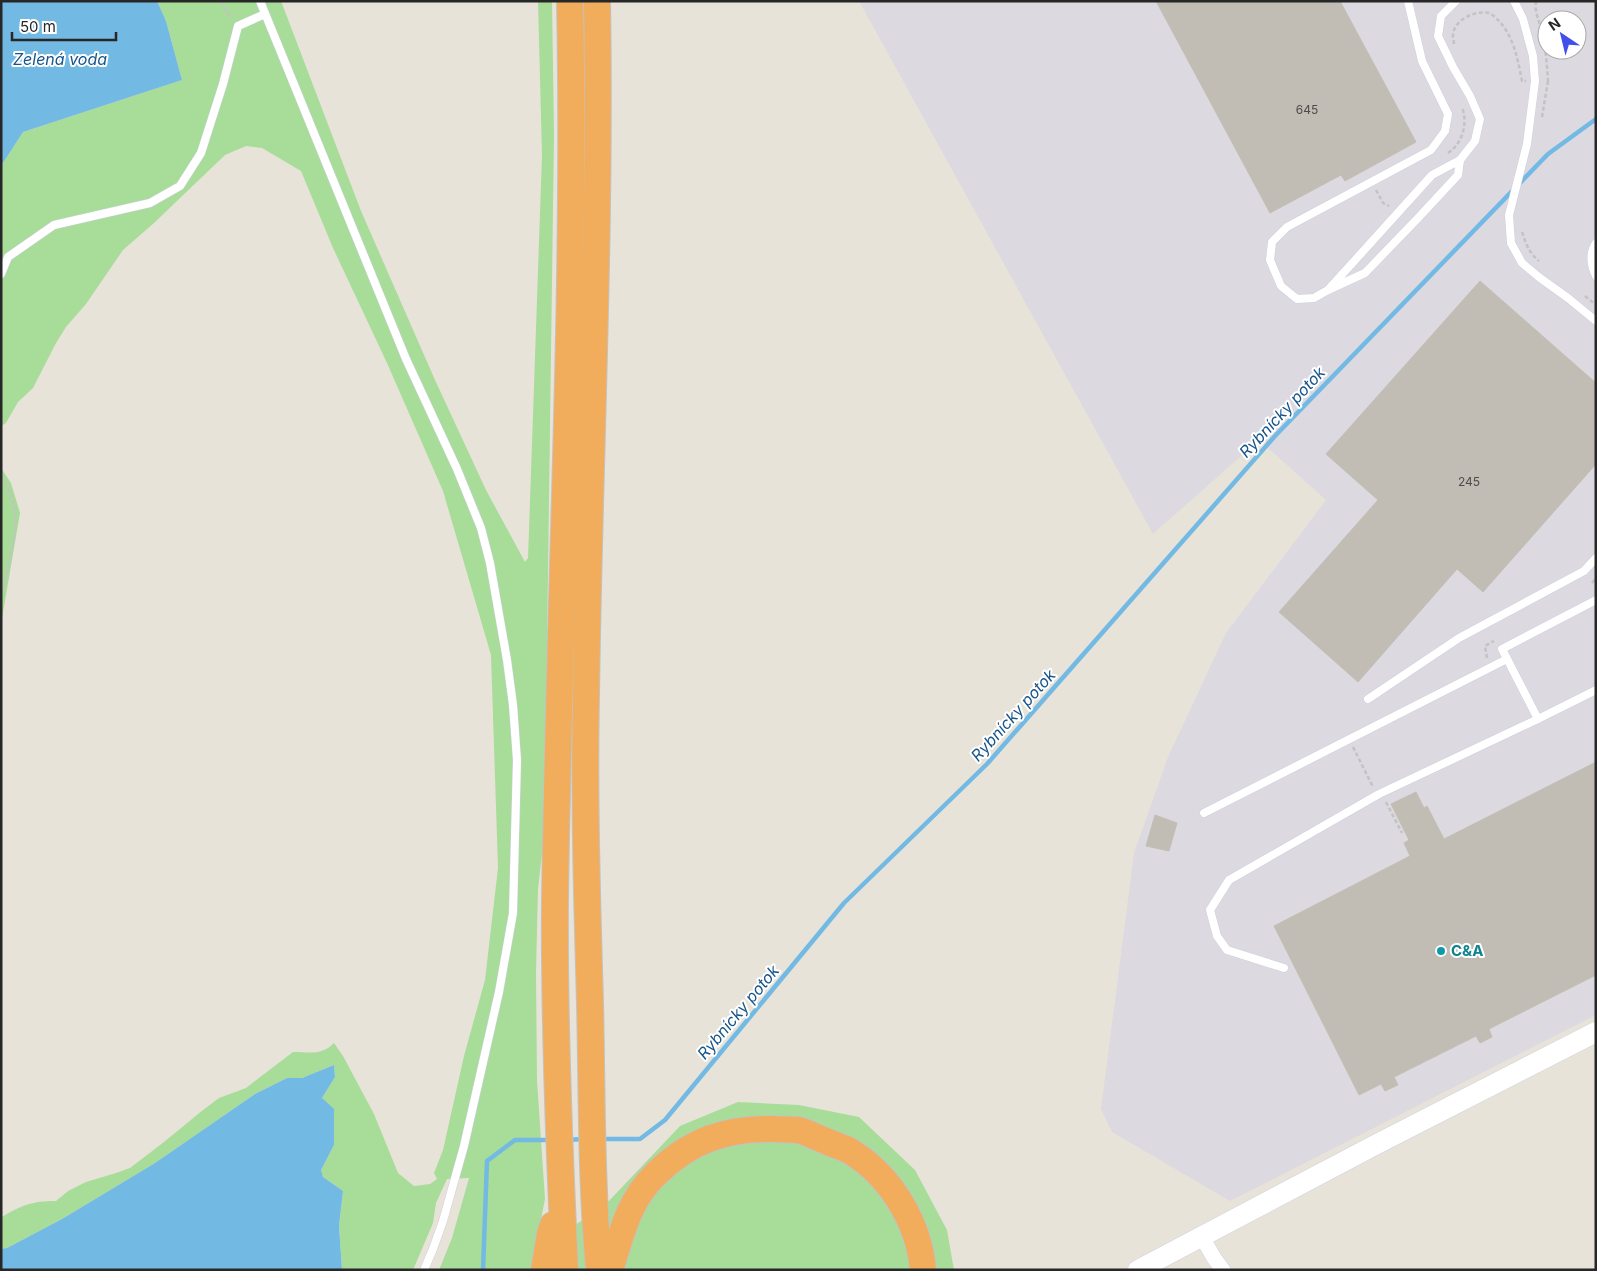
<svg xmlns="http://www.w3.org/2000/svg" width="1597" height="1271" font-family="Inter,sans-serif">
<rect width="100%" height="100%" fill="#e8e3d9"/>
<path fill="#dcd9e1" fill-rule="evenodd" d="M859,1H1596V1015L1230,1201L1112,1132L1101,1109L1134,853L1168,757L1226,633L1326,500L1259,440L1153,534ZM1547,20H1577V50H1547Z"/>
<g fill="#a8dc99">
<path d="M157,1H281L361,211L435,380L486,490L525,562L528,558L529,530L542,155L538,1H552L554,135L545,792L543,844L538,889L536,972L537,1081L545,1199L537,1239L542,1248L607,1203L680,1126L738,1102L799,1105L859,1117L915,1170L947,1230L954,1270H439L452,1238L469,1178L447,1179L436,1203L433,1223L413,1270H342L339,1226L343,1191L323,1177L321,1170L334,1145L322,1098L335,1077L334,1065L302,1078H287L255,1094L155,1163L62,1219L7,1248L1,1249L2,1217C22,1205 32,1201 56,1201L68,1191L86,1182L116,1173L130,1168L164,1142L203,1110L219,1098L246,1088L293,1052C309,1052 321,1056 334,1043L343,1056L374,1114L398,1173L414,1186L430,1184L437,1179L434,1173L443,1150L464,1056L485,980L498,868L491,655L443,491L387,363L333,248L301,171L262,148L246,146L225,155L154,223L123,250L86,304L66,327L56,343L33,388L18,402L6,423L1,426V166L23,132L182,80L166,21Z"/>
<path d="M1,468L11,483L20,513L1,624Z"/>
</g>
<g fill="#72b9e4">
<path d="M1,1H157L166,21L182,80L23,132L1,166Z"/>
<path d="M334,1065L335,1077L322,1098L334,1109V1145L321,1170L323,1177L343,1191L339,1226L342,1270H1V1249L7,1248L62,1219L155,1163L255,1094L287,1078H302Z"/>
</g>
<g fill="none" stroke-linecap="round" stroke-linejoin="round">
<g stroke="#72b9e4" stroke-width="4.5">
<path d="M601,1139H640L665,1120L844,903L987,764L1275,436L1548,154L1596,119"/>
<path d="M566,1140L584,1139"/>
<path d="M483,1270L487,1161L515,1140H551"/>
</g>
</g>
<g fill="#c1bdb5" stroke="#c3bfb3">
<path d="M1156,1H1340L1416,142L1345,181L1341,175L1270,213Z"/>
<path d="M1480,281L1596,383V464L1483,592L1457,569L1358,682L1279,612L1378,500L1326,454Z"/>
<path d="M1596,762V975L1489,1029L1492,1037L1480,1043L1476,1036L1394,1077L1398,1085L1385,1091L1381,1084L1359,1095L1274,926L1410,856L1404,843L1409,840L1391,804L1416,792L1424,808L1427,806L1444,839Z"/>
<path d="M1155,815L1177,823L1169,851L1146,846Z"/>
</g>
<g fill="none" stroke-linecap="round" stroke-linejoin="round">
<defs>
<g id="service">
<path d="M260,1L406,359L457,469L481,528L490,563L507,660L513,705L517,760L513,913L499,992L464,1146L443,1221L433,1249L424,1270"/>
<path d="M1456,1L1441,16L1438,36L1453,67L1470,96L1480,119L1475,141L1460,160"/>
<path d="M1514,1L1523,19L1533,56L1535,81L1527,144L1509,215L1511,243L1522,263L1540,278L1568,298L1596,321"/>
<path d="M1460,160L1458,175L1419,217L1365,273L1328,290L1432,175Z"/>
<path d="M1596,243C1589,253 1591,266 1596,276"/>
<path d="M1,274L8,257L54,225L150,203L180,186L201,153L223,84L238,26L265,14"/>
<path d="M1328,290L1314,298L1297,299L1281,286L1270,260L1272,242L1287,227L1431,150L1445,131L1448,114L1422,61L1408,1"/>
<path d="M1368,699L1459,638L1584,571L1596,558"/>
<path d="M1538,719L1596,690"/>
<path d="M1204,813L1507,659"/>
<path d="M1284,968L1227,950L1217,936L1210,910L1229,880L1379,794L1538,719L1502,649L1596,600"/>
</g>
<path id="minor" d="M1202,1237L1214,1258L1223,1270"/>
<path id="secondary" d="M1138,1270L1377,1144L1596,1032"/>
<g id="motorway">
<path d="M597,1C601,233 589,465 586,696C584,798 587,900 590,1002C592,1091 591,1181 599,1270"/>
<path d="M544,1270L550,1234L553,1225"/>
<path d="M565,1270C559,1147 554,1023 555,900C559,600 576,301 570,1"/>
<path d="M610,1270C621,1236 628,1201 655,1175C690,1140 726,1128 775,1129C782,1130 790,1129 798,1130C807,1132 817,1138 826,1141C834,1145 843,1147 850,1151C891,1176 919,1223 923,1270"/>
</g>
</defs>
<use href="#service" stroke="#ced0df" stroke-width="9"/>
<use href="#minor" stroke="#ced0df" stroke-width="16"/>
<use href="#secondary" stroke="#ced0df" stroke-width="21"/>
<use href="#motorway" stroke="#c3c3c3" stroke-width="28"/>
<g stroke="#c3c3c3" stroke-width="2.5" stroke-dasharray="4 2.5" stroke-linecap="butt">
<path d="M222,1L227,13L232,19"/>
<path d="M1536,1C1534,12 1540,22 1542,33C1546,49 1547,65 1548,81H1546"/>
<path d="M1454,44C1454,41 1453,39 1453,36C1453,20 1475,10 1489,13C1492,14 1496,18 1498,20C1514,36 1518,61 1522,81H1526"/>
<path d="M1542,117L1548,81"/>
<path d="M1448,153C1463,143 1468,123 1462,107"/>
<path d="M1376,190L1383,203L1389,206"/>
<path d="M1522,232C1526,244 1529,253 1539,261"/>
<path d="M1585,296L1596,305"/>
<path d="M1,477C6,485 11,493 13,502C21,526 7,569 1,594"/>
<path d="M1592,583L1596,578"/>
<path d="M1487,658L1485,646L1494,641"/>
<path d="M1353,747L1373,787"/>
<path d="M1386,802L1402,833"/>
</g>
<use href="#service" stroke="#fff" stroke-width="8"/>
<use href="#minor" stroke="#fff" stroke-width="15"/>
<use href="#secondary" stroke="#fff" stroke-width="20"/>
<use href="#motorway" stroke="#f1ad5b" stroke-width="26"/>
</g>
<circle fill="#0f9aa8" stroke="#fff" stroke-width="2" cx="1441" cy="951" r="5"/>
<g text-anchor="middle" stroke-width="4" stroke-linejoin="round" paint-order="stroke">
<g font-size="12" fill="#4e4c4a">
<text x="1307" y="114">645</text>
<text x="1469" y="486">245</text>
</g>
<g font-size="15" font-weight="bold" fill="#0d838f" stroke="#fff" text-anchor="start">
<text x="1451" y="956">C&amp;A</text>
</g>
<g font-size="16" font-style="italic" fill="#17558a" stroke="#fff">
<text x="60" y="65">Zelená voda</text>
<text transform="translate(1282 412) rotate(-47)" y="6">Rybnícky potok</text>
<text transform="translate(1013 715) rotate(-48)" y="6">Rybnícky potok</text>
<text transform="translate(738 1012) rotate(-50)" y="6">Rybnícky potok</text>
</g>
</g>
<rect width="1597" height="1271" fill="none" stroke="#272727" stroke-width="5"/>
<g transform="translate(1562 35) rotate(325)"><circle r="24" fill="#ffffff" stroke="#a9a9a9"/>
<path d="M0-4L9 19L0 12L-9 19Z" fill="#434feb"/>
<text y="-8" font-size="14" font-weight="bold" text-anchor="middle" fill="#272727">N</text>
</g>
<path d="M12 32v8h104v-8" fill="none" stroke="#272727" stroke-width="2.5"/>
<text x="20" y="32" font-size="15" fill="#272727" stroke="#ffffff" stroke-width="4" paint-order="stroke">50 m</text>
</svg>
